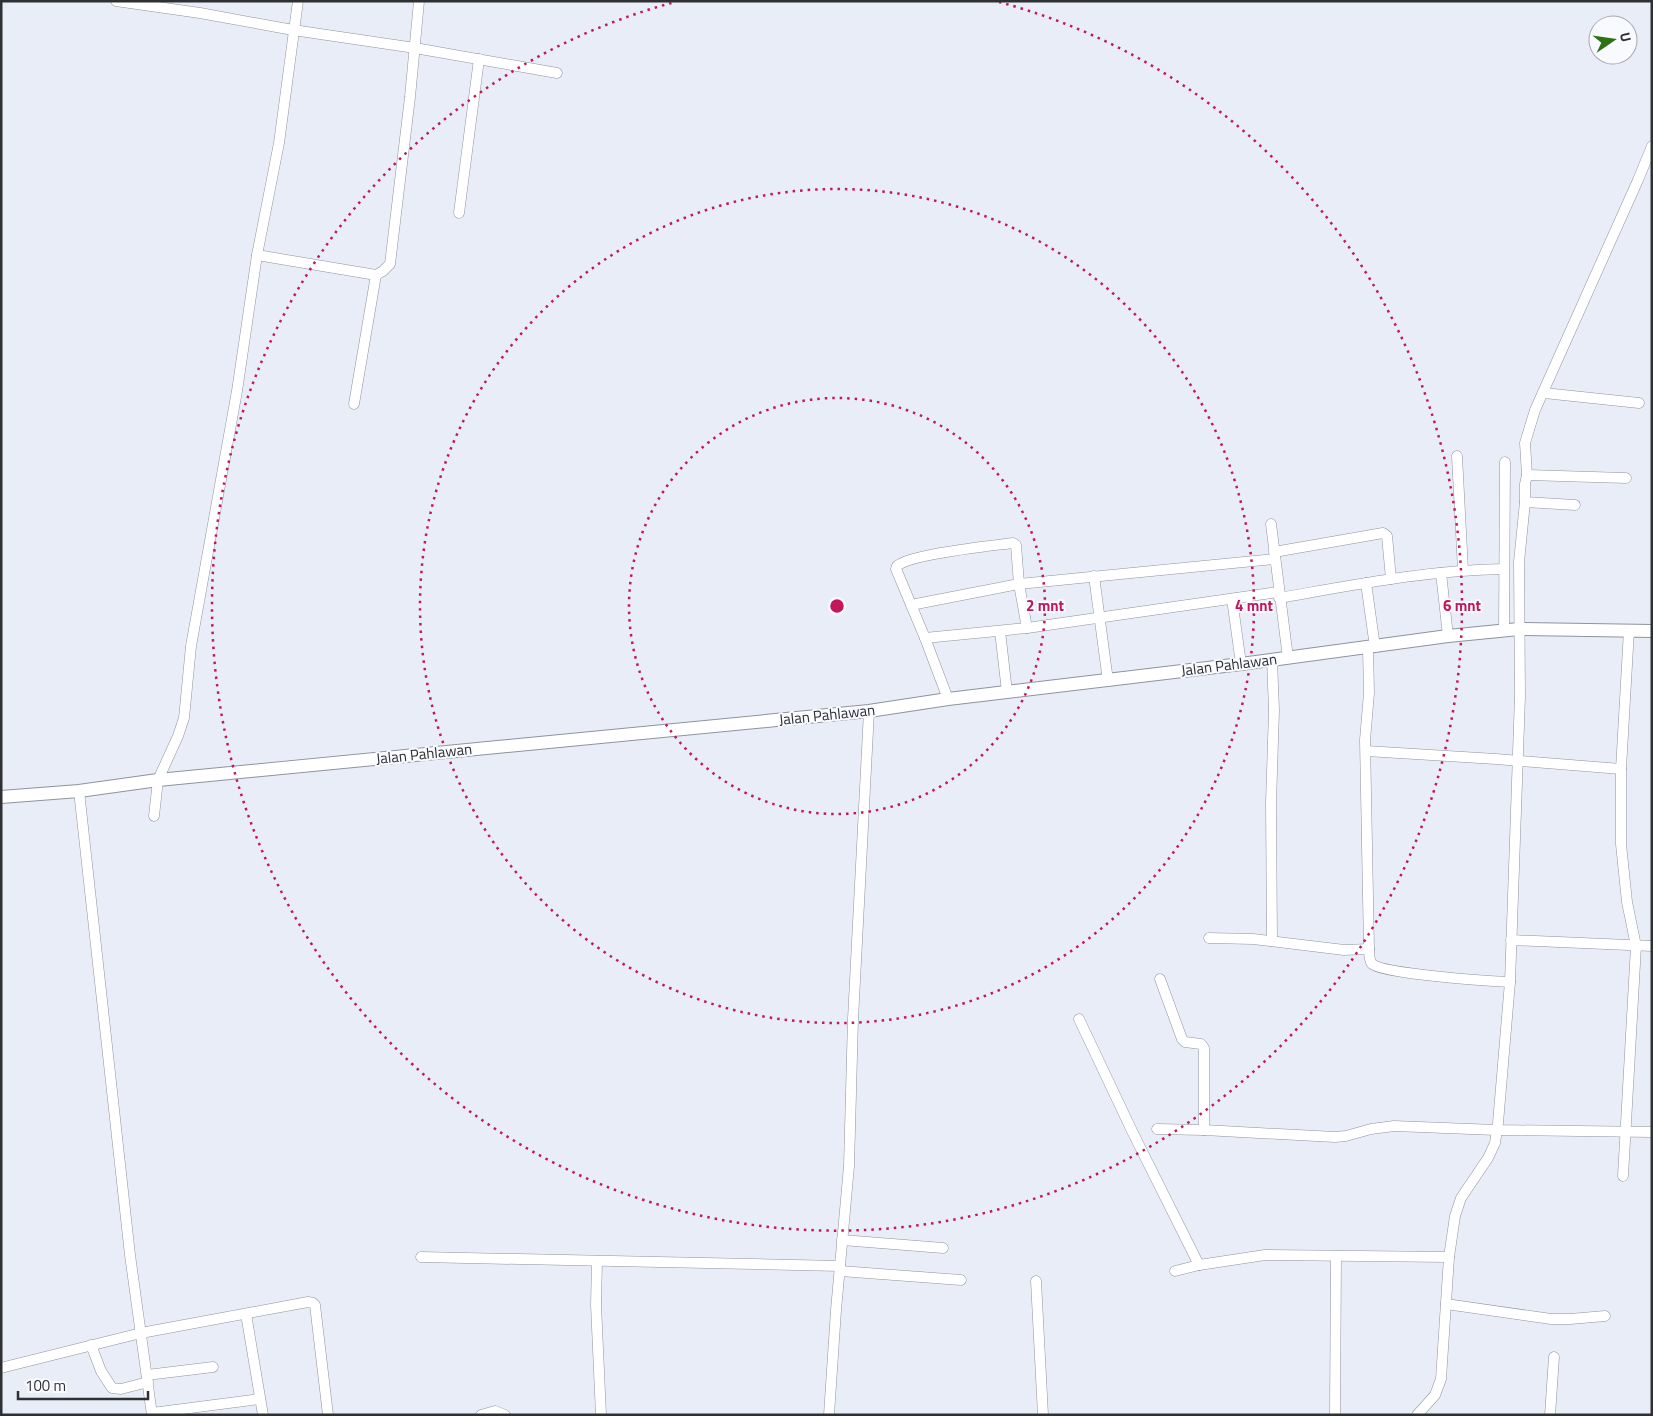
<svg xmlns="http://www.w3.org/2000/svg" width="1653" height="1416" font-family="'Titillium Web',sans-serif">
<rect width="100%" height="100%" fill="#e9edf8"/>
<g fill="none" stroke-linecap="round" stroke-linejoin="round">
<defs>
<g id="minor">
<path d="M116,1L200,13L293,30L415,48L557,73"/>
<path d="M459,213L479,59"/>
<path d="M257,255L376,275L383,271L390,264L410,97L419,1"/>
<path d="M1544,393L1639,403"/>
<path d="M354,404L376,275"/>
<path d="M1457,456L1463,570"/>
<path d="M1527,475L1626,478"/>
<path d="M1525,502L1575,505"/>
<path d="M1271,524L1288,658"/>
<path d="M1274,552L1383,533L1387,536L1391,579"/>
<path d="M1441,573L1448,636"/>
<path d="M1094,576L1108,681"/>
<path d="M1366,583L1375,647"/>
<path d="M1279,598C1354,585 1428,570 1504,569"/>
<path d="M1232,599L1241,664"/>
<path d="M911,605L1019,584L1275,559"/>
<path d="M1000,631L1007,692"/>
<path d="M1504,631L1505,462"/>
<path d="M925,638L896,569L897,566C911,554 990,546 1013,543L1016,545L1019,584L1027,628"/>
<path d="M1368,648L1369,693L1365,740L1369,949C1369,954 1369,960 1372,964C1384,974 1488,981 1510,982"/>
<path d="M948,699L925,638L1027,628L1278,592"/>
<path d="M1366,751L1496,759L1621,769"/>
<path d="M79,791L130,1255L152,1415"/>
<path d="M154,816L158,780L178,736L184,718L191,646L237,391L257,255L279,143L298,1"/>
<path d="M1209,938L1253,939L1344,950L1369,949"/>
<path d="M1511,940L1652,946"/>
<path d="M1272,941L1271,803L1274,710L1272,660"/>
<path d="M1160,979L1182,1039L1185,1042L1201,1044L1204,1048V1130"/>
<path d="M1079,1019L1132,1131L1199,1265"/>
<path d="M1157,1129L1204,1130L1335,1137L1346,1136L1371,1129L1394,1126L1496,1130L1652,1132"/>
<path d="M1623,1176L1636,946L1627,902L1621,844V769L1629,630"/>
<path d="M842,1240L943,1248"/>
<path d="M421,1257L840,1266"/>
<path d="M597,1261L596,1305L601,1415"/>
<path d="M840,1271L961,1280"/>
<path d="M1175,1271L1199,1265L1265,1255L1449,1257"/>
<path d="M1036,1281L1043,1415"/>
<path d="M1446,1304L1551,1319H1570L1605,1316"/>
<path d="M246,1314L263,1415"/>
<path d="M91,1345L101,1371L112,1388L121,1389L148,1382"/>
<path d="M1,1368L141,1333L308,1302L313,1303L315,1305L328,1415"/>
<path d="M147,1375L213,1367"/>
<path d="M152,1413L260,1399"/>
<path d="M481,1415L495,1411L505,1415"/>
<path d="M829,1415L836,1310L849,1166L853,1019L869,711"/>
<path d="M1335,1415L1336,1256"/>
<path d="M1417,1415L1435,1395L1441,1379L1449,1257L1455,1216L1461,1198L1488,1158L1495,1143L1498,1123L1510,982L1520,696L1519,562L1525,502V484L1527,475L1525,443L1535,410L1638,180L1652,146"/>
<path d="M1550,1415L1554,1357"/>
</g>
<path id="major" d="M1,797L79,791L158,780L869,711L948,699L1241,664L1448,636L1519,629L1652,631"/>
</defs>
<use href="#minor" stroke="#8f939d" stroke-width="11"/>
<use href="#major" stroke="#8f939d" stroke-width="14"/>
<use href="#minor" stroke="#fff" stroke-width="10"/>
<use href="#major" stroke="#fff" stroke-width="12"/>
</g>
<g fill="none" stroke="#c2185b" stroke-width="2.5" stroke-dasharray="2.5 5">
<circle cx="837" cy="606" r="208"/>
<circle cx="837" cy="606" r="417"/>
<path d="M999 2A625 625 0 1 1 675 2"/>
</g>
<g text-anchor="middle" stroke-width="4" stroke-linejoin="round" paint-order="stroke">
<g font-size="15" fill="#2e3034" stroke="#f9faff">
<text transform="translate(1229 665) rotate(-7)" y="5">Jalan Pahlawan</text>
<text transform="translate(827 715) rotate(-6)" y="5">Jalan Pahlawan</text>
<text transform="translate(424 754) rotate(-6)" y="5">Jalan Pahlawan</text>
</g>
</g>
<circle cx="837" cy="606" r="8" fill="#c2185b" stroke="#f9faff" stroke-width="2.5"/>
<g font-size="15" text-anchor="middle" font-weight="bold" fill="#c2185b" stroke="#f9faff" stroke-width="4" stroke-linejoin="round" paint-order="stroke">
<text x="1045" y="611">2 mnt</text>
<text x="1254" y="611">4 mnt</text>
<text x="1462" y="611">6 mnt</text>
</g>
<rect width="1653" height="1416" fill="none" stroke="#2e3034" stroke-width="5"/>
<g transform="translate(1613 40) rotate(77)"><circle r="24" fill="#f9faff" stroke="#a8a9ae"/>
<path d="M0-4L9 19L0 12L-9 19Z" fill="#2d7313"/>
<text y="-8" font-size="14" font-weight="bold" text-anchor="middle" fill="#2e3034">U</text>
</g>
<path d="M18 1391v8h130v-8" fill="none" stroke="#2e3034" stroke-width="2.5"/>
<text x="25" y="1391" font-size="15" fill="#2e3034" stroke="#f9faff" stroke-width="4" paint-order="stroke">100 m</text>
</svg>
